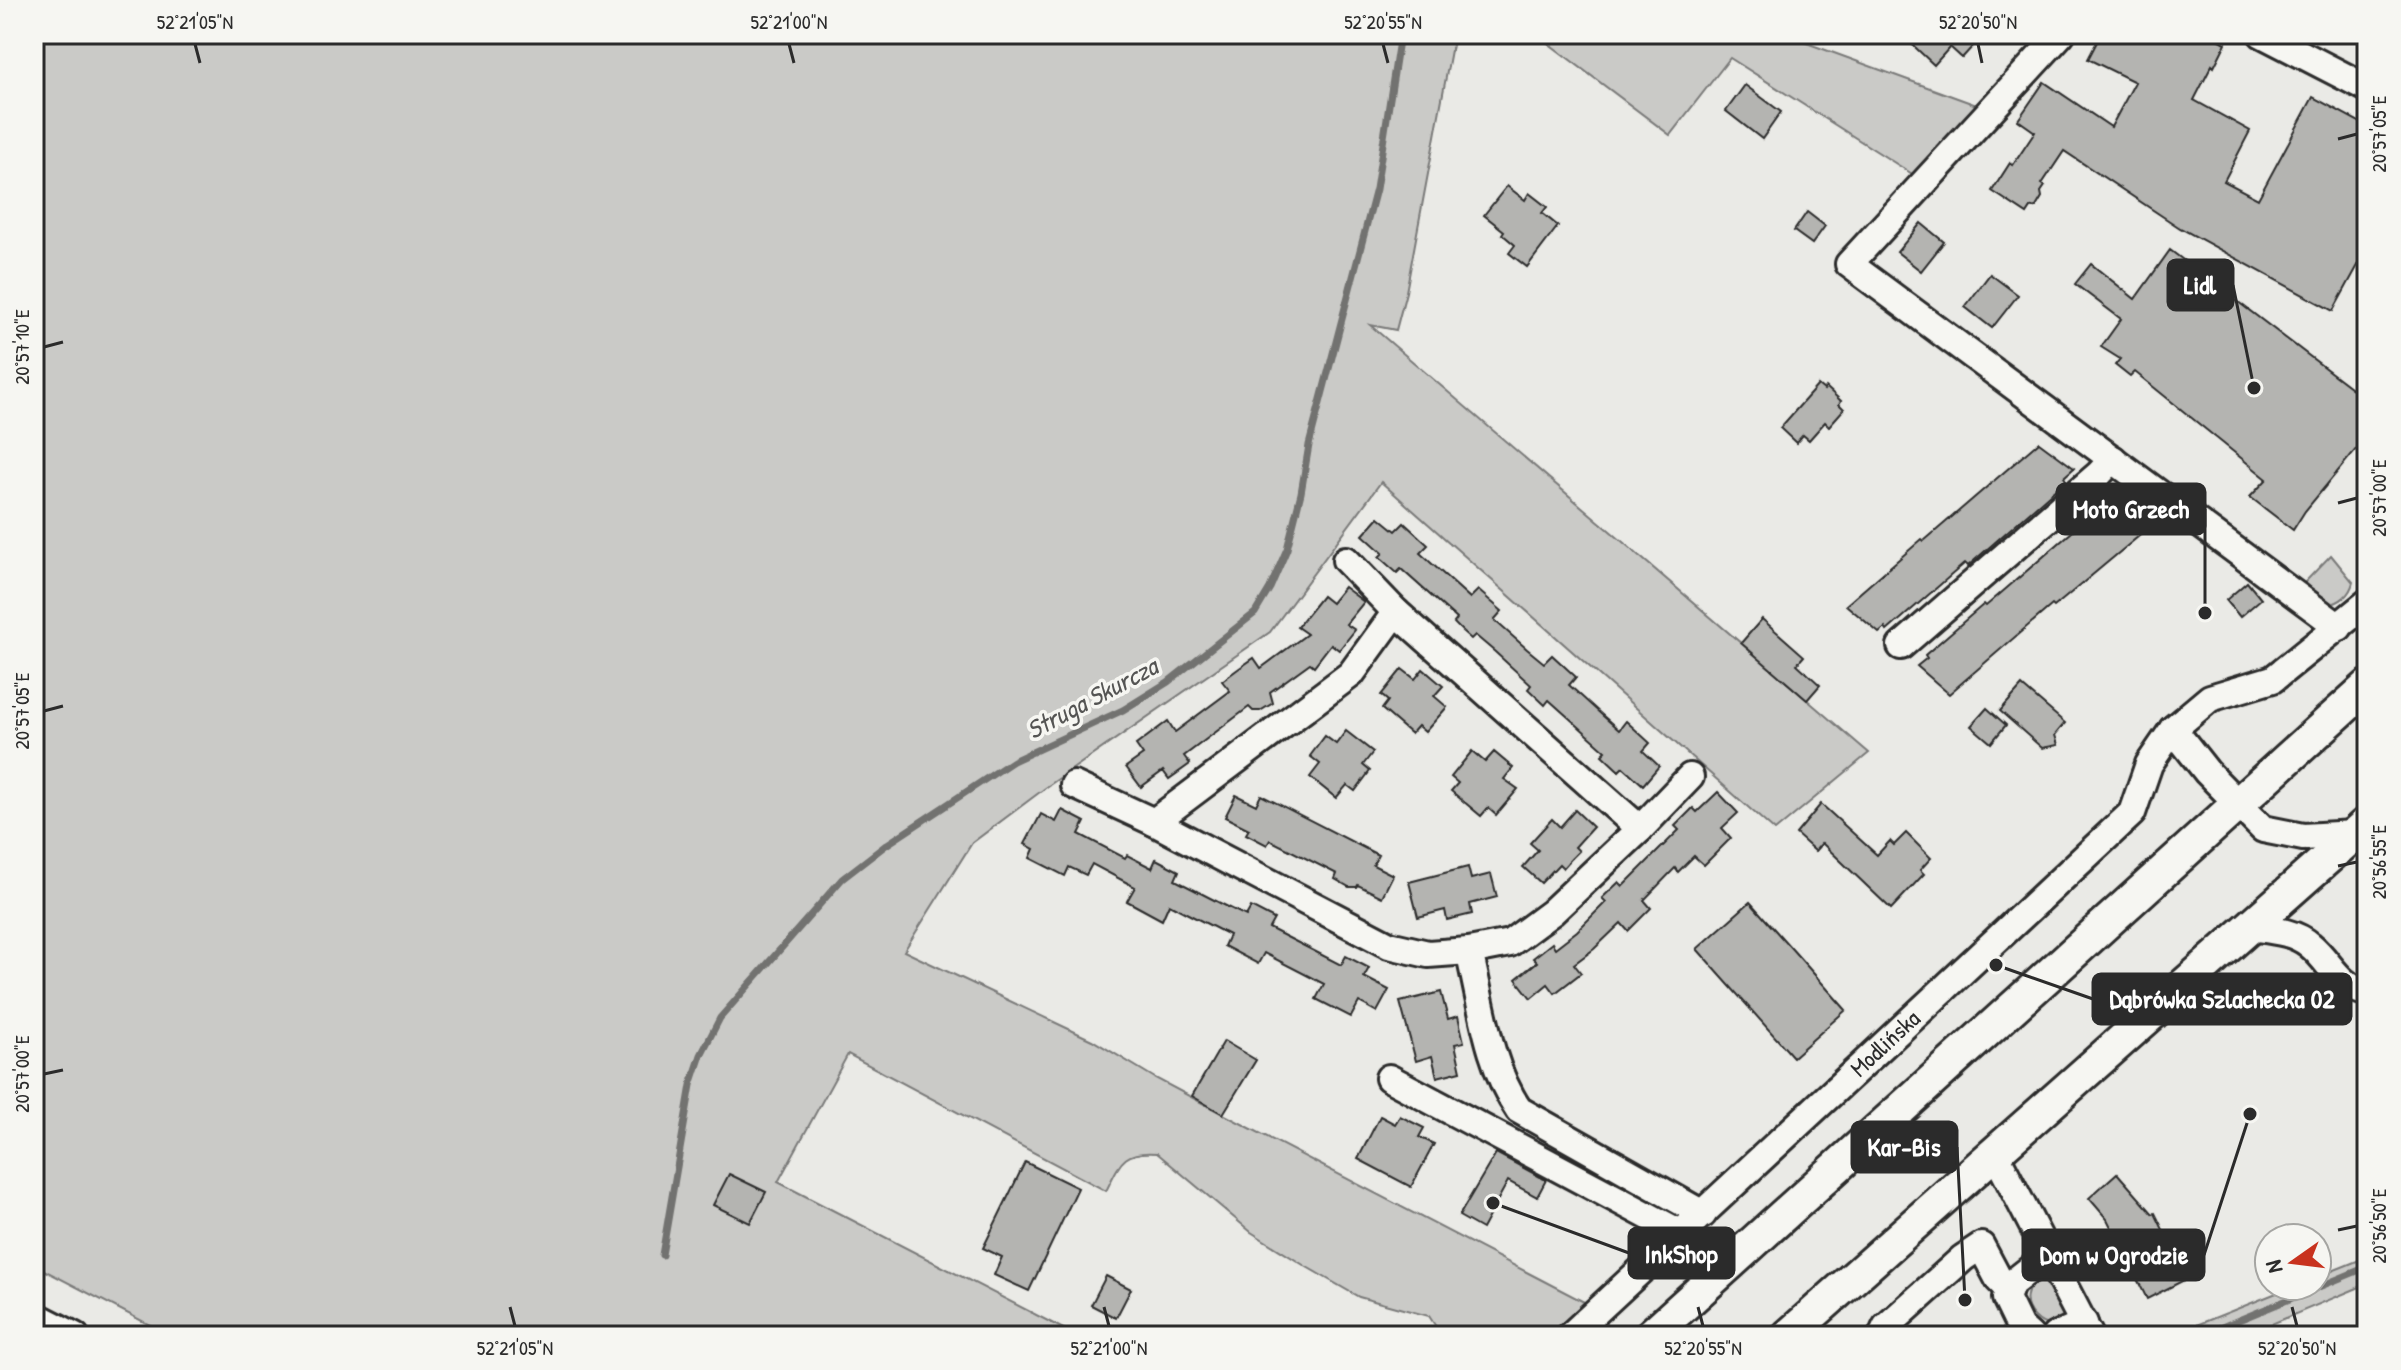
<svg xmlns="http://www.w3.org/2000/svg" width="2401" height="1370" font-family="'Patrick Hand',sans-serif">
<rect width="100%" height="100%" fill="#eaeae6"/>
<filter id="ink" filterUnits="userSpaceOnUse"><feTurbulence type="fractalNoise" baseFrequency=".0125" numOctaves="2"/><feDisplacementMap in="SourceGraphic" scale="16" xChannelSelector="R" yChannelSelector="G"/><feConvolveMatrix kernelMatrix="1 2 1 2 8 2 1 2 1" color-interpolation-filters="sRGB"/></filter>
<g filter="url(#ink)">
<g fill="#cacac7" stroke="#7a7a79" stroke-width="2">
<path d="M34,34H1454L1406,292L1396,330L1370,325L1869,753L1775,831L1381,482L1270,632L1048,786L972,843L904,951L1092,1040L1155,1078L1223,1114L1588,1304L1553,1336H1442L1429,1316L1359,1297L1305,1266L1251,1232L1157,1153C1123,1150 1120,1163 1106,1191L848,1054L778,1182L1077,1336H694L677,1327L672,1336H171L34,1265Z"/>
<path d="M1536,34H1782L1982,107L1917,177L1730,58L1670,135Z"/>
<path d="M2331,555L2353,582C2350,595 2340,603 2327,605L2305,582Z"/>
<path d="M2367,1257V1284L2243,1336H2169L2294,1286H2317V1277Z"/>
<path d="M2045,1278L2067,1305C2059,1356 1996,1295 2045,1278Z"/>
</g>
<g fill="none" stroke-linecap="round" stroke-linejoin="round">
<g stroke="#727270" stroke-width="7">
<path d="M662,1255L691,1085L701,1055L720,1018L842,879L886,845L1013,761L1123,710L1168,682L1255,613L1270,588L1287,549L1301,493L1309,445L1376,189L1400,34"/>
<path d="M2200,1336L2367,1267"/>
</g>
</g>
<g fill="#b4b4b1" stroke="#2b2b2b" stroke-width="2">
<path d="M1901,34H1984L1962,58L1950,47L1934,65Z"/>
<path d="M2101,34H2209L2226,43L2214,67L2212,65L2194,100L2250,131L2224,181L2258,199L2313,97L2367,126V249L2333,311L2180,228L2064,151L2042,184L2045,186L2041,192L2042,197L2036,207L2031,208L2027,214L1992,191L2010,163L2013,165L2035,132L2018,120L2044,82L2111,127L2135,82L2088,59Z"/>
<path d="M1745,85L1781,112L1762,139L1726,111Z"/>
<path d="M1507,186L1525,200L1529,193L1547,207L1542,213L1558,226L1527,267L1509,253L1515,245L1502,234L1504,231L1484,215Z"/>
<path d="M1807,212L1825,226L1812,244L1794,231Z"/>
<path d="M1921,223L1944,242L1921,271L1897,252Z"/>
<path d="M2170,250L2367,400V436L2305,511L2293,530L2250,497L2267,479L2135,372L2130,377L2115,365L2120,359L2101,347L2121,319L2075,284L2091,264L2135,299Z"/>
<path d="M1990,274L2018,295L1992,328L1965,307Z"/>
<path d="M1818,385L1824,390L1826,387L1841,401L1839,404L1844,409L1829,426L1825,422L1809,440L1803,435L1796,443L1780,428Z"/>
<path d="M2039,442L2074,468L2064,477L2066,480L1968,566L1965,563L1887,631L1885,628L1879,633L1846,605L1922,539L1924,541Z"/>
<path d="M2116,499L2151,526L2054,607L2052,605L1949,694L1917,666L1927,658L1925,655L1984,604L1986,606L2108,501L2110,504Z"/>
<path d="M1379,517L1396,531L1404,523L1428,545L1420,553L1470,598L1478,590L1502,611L1494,620L1527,649L1544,663L1552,655L1576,677L1569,685L1602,715L1619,730L1626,721L1650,743L1643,751L1659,766L1643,785L1623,767L1619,771L1602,755L1606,751L1549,700L1545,705L1528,689L1531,685L1495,652L1475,635L1471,639L1462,631L1454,623L1457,619L1401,569L1397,573L1379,557L1383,553L1363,535Z"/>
<path d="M2247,582L2261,599L2240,617L2226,600Z"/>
<path d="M1344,587L1364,602L1346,624L1355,630L1339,650L1331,644L1314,666L1310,663L1270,692L1273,703L1260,711H1253L1249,707L1184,756L1190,764L1169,779L1163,771L1141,787L1126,767L1143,755L1136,745L1168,721L1175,732L1230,691L1222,681L1238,669L1254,658L1261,668L1307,634L1297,627L1322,596L1331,603Z"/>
<path d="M1762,619L1804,656L1797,664L1820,685L1807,700L1741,643Z"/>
<path d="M1402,669L1415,679L1423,669L1443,686L1434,696L1447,707L1425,732L1418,726L1411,734L1382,709L1388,701L1381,695Z"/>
<path d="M2022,686L2065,723L2055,735L2058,745L2042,748L2000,711Z"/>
<path d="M1987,708L2006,725L1991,743L1971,726Z"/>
<path d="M1346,731L1373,752L1363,765L1370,771L1355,791L1347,785L1336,798L1310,777L1320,764L1310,756L1325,736L1336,744Z"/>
<path d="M1472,751L1485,762L1494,752L1513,768L1504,779L1518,789L1496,815L1488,808L1481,816L1451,791L1458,783L1451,777Z"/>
<path d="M1718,792L1738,813L1722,828L1731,838L1704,865L1694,856L1678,872L1675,868L1644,900L1651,908L1628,931L1621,923L1594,949L1574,964L1581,973L1555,993L1548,984L1531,998L1516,979L1537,962L1533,958L1552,943L1555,948L1577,931L1606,902L1602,898L1619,882L1623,886L1679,830L1675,826L1693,808L1697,812Z"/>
<path d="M1236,795L1256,805L1261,795L1378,855L1373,865L1393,875L1382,897L1358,885L1357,887H1349L1335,879L1337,874L1270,840L1267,845L1246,834L1249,829L1225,817Z"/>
<path d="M1821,804L1877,855L1890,841L1894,845L1906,833L1931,858L1920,870L1924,874L1891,909L1822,843L1815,851L1796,834Z"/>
<path d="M1062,810L1085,822L1079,834L1125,858L1127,855L1152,868L1156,859L1179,871L1175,880L1222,904L1246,916L1251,907L1274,919L1269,928L1316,952L1341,965L1346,956L1369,968L1364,977L1389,990L1377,1012L1359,1002L1351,1017L1316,999L1324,984L1264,953L1258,964L1224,946L1229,935L1188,914L1169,904L1162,920L1127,901L1135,887L1092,864L1086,875L1069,867L1065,876L1030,858L1034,849L1025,844L1041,814L1056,822Z"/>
<path d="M1575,810L1593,827L1575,847L1579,851L1571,859L1563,868L1559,864L1541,883L1523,867L1538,850L1530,843L1552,819L1560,827Z"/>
<path d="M1468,867L1471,879L1491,874L1497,897L1470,904L1472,914L1447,920L1445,910L1418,917L1409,882Z"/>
<path d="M1750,902L1846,1010L1793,1057L1697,949Z"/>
<path d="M1441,992L1448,1019L1458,1016L1464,1042L1455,1044L1461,1071L1437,1077L1432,1056L1416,1061L1400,1002Z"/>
<path d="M1224,1041L1256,1060L1223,1114L1192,1096Z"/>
<path d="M1380,1116L1395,1124L1400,1116L1424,1128L1419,1137L1434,1144L1411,1187L1358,1159Z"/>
<path d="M1496,1153L1546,1180L1537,1197L1508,1181L1482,1229L1459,1216Z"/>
<path d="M1025,1162L1078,1188L1029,1291L994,1275L1002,1257L983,1248Z"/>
<path d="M2117,1173L2153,1214L2155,1213L2169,1242L2182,1236L2200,1272L2147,1299L2107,1219L2089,1198Z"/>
<path d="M729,1174L766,1192L750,1223L713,1205Z"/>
<path d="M1106,1276L1131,1289L1116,1318L1091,1305Z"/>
</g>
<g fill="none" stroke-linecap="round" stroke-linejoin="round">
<defs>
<g id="minor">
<path d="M2061,34L1849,264L2339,627"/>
<path d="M2262,34L2367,88"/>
<path d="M1346,560L1396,612L1640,829"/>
<path d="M1901,646L2099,474L2113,459"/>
<path d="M2173,729L2207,772L2263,829L2303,837L2354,834"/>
<path d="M1074,785L1154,822L1389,945L1428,954L1469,951L1510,943L1552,912L1640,829L1690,777"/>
<path d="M1154,822L1351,674L1396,612"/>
<path d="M2250,927C2270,930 2294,931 2310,945C2331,962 2338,988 2367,992"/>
<path d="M1469,951C1482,1005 1488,1065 1519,1110L1703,1214"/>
<path d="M1389,1078L1682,1234"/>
<path d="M1995,1153L2090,1336"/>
<path d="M34,1315L75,1336"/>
<path id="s1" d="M1570,1336L1930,1002L2132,813L2149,764L2173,729L2210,698L2273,679L2367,603"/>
<path d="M1882,1336L1886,1327L1963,1258L1981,1246L1999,1280L2009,1290"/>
<path d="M2030,1336L2020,1327L2006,1298L2011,1284L2048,1255"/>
<path d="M2055,1336L2084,1323"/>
</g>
<g id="major">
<path d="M1650,1336L2367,687"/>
<path d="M1788,1336L2367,823"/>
</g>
</defs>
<use href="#minor" stroke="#2b2b2b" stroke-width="32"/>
<use href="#major" stroke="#2b2b2b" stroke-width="38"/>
<use href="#minor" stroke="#f6f6f2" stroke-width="26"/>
<use href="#major" stroke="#f6f6f2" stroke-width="32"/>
</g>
</g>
<path fill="none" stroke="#2b2b2b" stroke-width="3" d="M195,44L200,63M789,44L794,63M1383,44L1388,63M1978,44L1982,63M2338,139L2357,134M44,347L63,342M2338,503L2357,498M44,711L63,706M2338,866L2357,862M44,1074L63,1070M2338,1230L2357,1226M510,1307L515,1326M1104,1307L1109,1326M1698,1307L1703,1326M2292,1307L2297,1326"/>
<g text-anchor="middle" stroke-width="7" stroke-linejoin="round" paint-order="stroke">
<g font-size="24" fill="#2b2b2b" stroke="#f6f6f2">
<text dy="8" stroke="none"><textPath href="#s1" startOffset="430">Modlińska</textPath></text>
</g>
<g font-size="26" font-style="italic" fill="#545453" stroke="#f6f6f2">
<text transform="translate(1092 698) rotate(-28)" y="9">Struga Skurcza</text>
</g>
</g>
<path fill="none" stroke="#2b2b2b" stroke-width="3" d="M2254 388L2233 285M2205 613L2205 509M1996 965L2093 999M1965 1300L1957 1147M1493 1203L1629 1253M2250 1114L2204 1255"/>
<g fill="#2b2b2b" stroke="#f6f6f2" stroke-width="3">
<circle cx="2254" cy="388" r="8"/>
<circle cx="2205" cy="613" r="8"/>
<circle cx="1996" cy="965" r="8"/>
<circle cx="1965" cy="1300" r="8"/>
<circle cx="1493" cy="1203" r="8"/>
<circle cx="2250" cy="1114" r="8"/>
</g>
<g fill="#2b2b2b" stroke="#2b2b2b" stroke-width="3">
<rect x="2168" y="260" width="65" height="50" rx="8"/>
<rect x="2057" y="484" width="148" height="50" rx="8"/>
<rect x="2093" y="974" width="258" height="50" rx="8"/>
<rect x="1852" y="1122" width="105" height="50" rx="8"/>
<rect x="1629" y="1228" width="105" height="50" rx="8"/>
<rect x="2023" y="1230" width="181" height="50" rx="8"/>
</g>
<g font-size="26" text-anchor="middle" font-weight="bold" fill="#fff">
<text x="2200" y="294">Lidl</text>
<text x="2131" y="518">Moto Grzech</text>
<text x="2222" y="1008">Dąbrówka Szlachecka 02</text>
<text x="1904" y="1156">Kar-Bis</text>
<text x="1681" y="1263">InkShop</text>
<text x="2114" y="1264">Dom w Ogrodzie</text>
</g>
<rect width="2401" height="1370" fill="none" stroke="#f6f6f2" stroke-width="88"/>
<g transform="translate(2293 1262) rotate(256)"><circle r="38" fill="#f6f6f2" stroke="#a5a5a2" stroke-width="2"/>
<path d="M0-6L14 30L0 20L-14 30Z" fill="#c8321e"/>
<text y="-12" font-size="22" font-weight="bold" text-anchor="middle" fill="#2b2b2b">N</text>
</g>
<rect x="44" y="44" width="2313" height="1282" fill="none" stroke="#2b2b2b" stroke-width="3"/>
<g font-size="20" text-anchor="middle" fill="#2b2b2b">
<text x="195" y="29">52°21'05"N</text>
<text x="789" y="29">52°21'00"N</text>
<text x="1383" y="29">52°20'55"N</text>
<text x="1978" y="29">52°20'50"N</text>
<text transform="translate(2379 134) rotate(-90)" y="7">20°57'05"E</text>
<text transform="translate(22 347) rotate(-90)" y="7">20°57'10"E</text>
<text transform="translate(2379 498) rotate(-90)" y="7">20°57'00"E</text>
<text transform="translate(22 711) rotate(-90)" y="7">20°57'05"E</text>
<text transform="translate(2379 862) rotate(-90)" y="7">20°56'55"E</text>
<text transform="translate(22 1074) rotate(-90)" y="7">20°57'00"E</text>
<text transform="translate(2379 1226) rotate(-90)" y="7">20°56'50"E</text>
<text x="515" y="1355">52°21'05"N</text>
<text x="1109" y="1355">52°21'00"N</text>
<text x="1703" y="1355">52°20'55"N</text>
<text x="2297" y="1355">52°20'50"N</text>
</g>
</svg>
